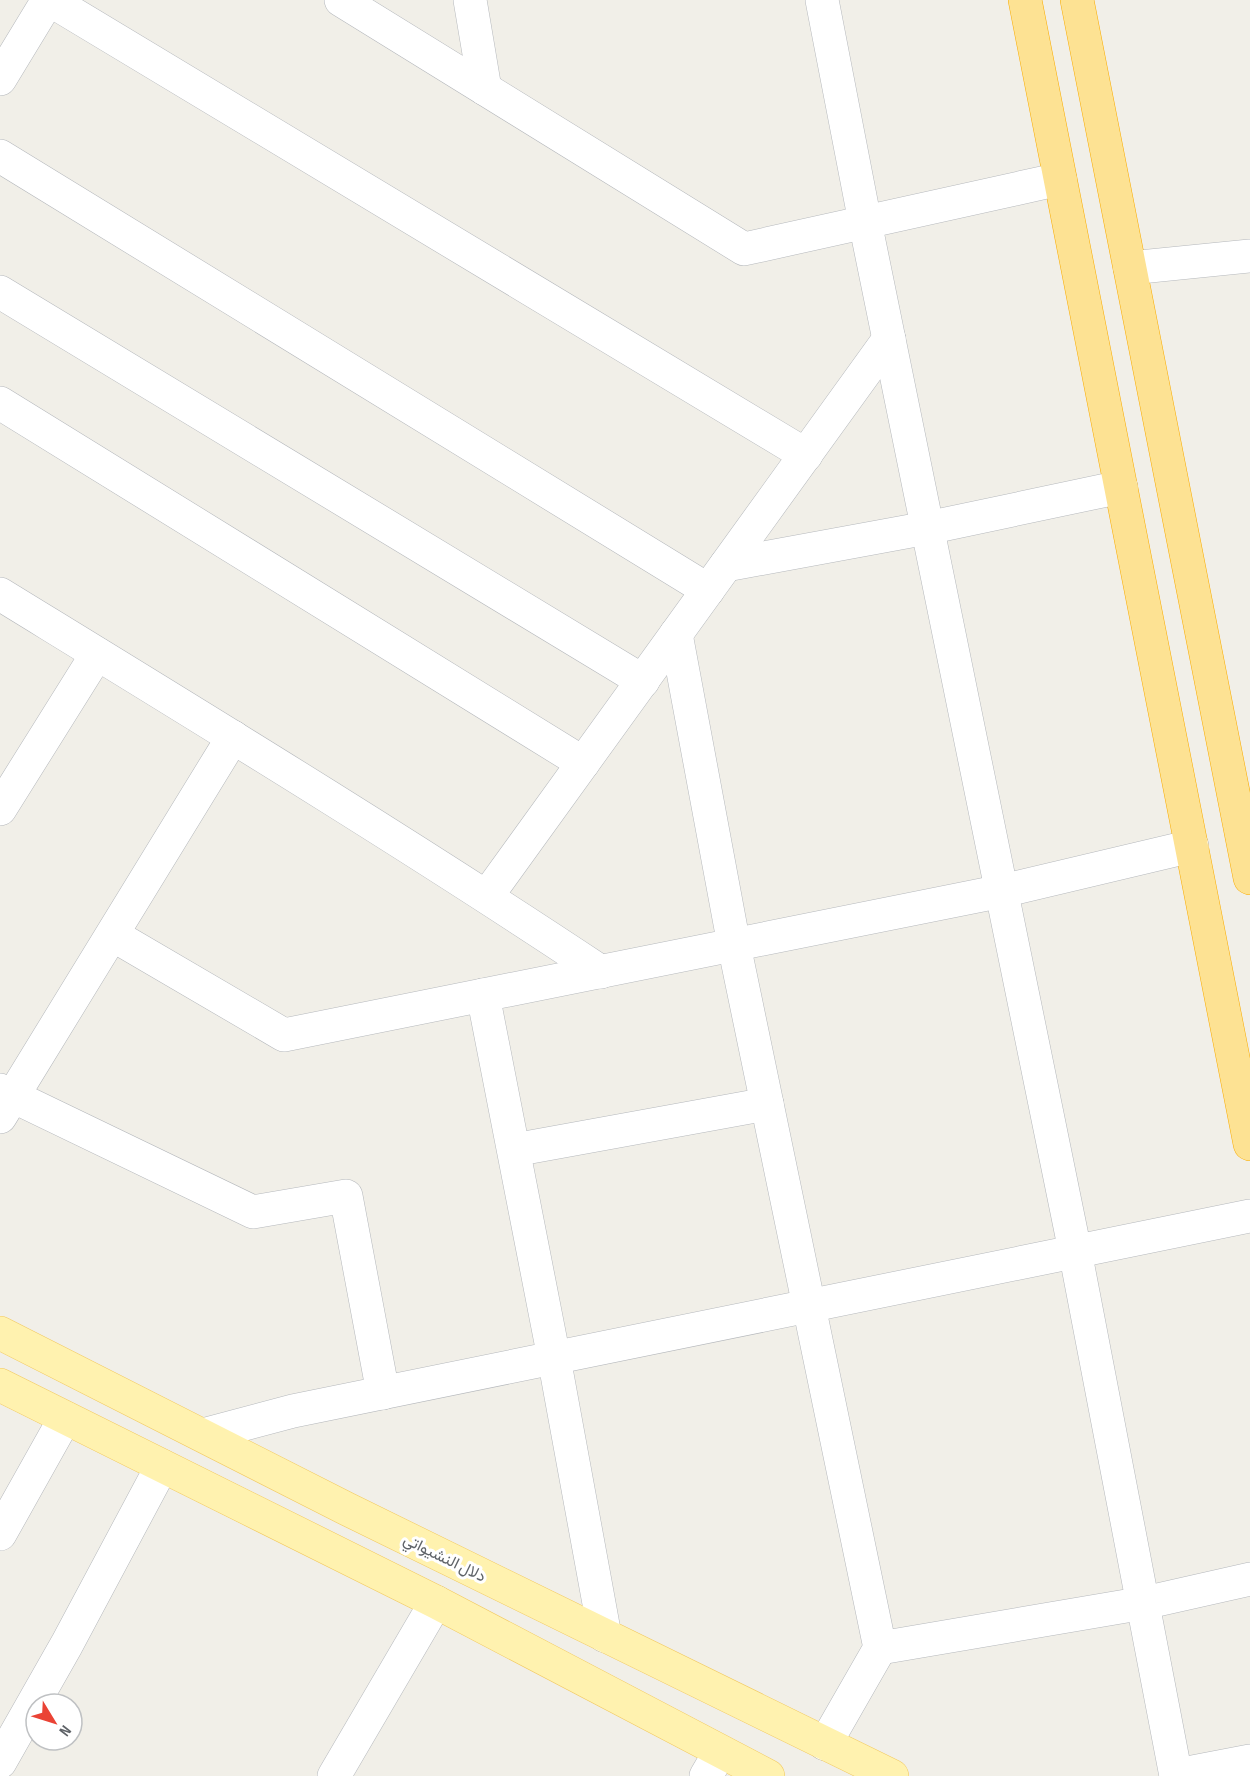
<svg xmlns="http://www.w3.org/2000/svg" width="1250" height="1776" font-family="'Sofia Sans Condensed',Vazirmatn,sans-serif">
<rect width="100%" height="100%" fill="#f1efe8"/>
<g fill="none" stroke-linecap="round" stroke-linejoin="round">
<defs>
<g id="minor">
<path d="M50,0L806,455"/>
<path d="M341,0L744,249L1060,179"/>
<path d="M470,0L485,89"/>
<path d="M822,0L865,222L1075,1251L1176,1776"/>
<path d="M0,79L48,0"/>
<path d="M0,156L708,590"/>
<path d="M1130,268L1250,256"/>
<path d="M0,292L643,681"/>
<path d="M0,403L583,763"/>
<path d="M726,565L927,528L1121,487"/>
<path d="M0,594C202,718 404,841 601,972"/>
<path d="M676,634L734,945L880,1648L825,1744"/>
<path d="M0,809L97,654"/>
<path d="M487,896L889,339"/>
<path d="M113,935L284,1035L1002,891L1192,846"/>
<path d="M483,995L554,1358L605,1636"/>
<path d="M0,1090L253,1212L346,1196L383,1393"/>
<path d="M0,1117L233,737"/>
<path d="M514,1150L767,1104"/>
<path d="M203,1435L293,1411L1250,1216"/>
<path d="M0,1534L65,1418"/>
<path d="M880,1648L1144,1603L1250,1579"/>
<path d="M0,1762L67,1644L162,1466"/>
<path d="M1177,1775L1250,1761"/>
<path d="M334,1776L436,1602"/>
<path d="M706,1776L720,1752"/>
</g>
<g id="major">
<path d="M0,1333L347,1509L892,1776"/>
<path d="M0,1385L436,1602L768,1776"/>
</g>
<g id="highway">
<path d="M1025,0L1250,1144"/>
<path d="M1077,0L1250,878"/>
</g>
</defs>
<use href="#minor" stroke="#b5b8bc" stroke-width="34"/>
<use href="#major" stroke="#f2c960" stroke-width="34"/>
<use href="#highway" stroke="#f9ab00" stroke-width="34"/>
<use href="#minor" stroke="#fff" stroke-width="33"/>
<use href="#major" stroke="#fff2af" stroke-width="33"/>
<use href="#highway" stroke="#fde293" stroke-width="33"/>
</g>
<g text-anchor="middle" stroke-width="6" stroke-linejoin="round" paint-order="stroke">
<g font-size="16" fill="#5f6368" stroke="#fff">
<text transform="translate(445 1557) rotate(26)" y="6">دلال النشيواتي</text>
</g>
</g>
<g transform="translate(54 1722) rotate(128)"><circle r="28" fill="#ffffff" stroke="#bfc1c3" stroke-width="1.5"/>
<path d="M0-4.5L10 22L0 15L-10 22Z" fill="#ea4335"/>
<text y="-9" font-size="16" font-weight="bold" text-anchor="middle" fill="#5f6368">N</text>
</g>
</svg>
